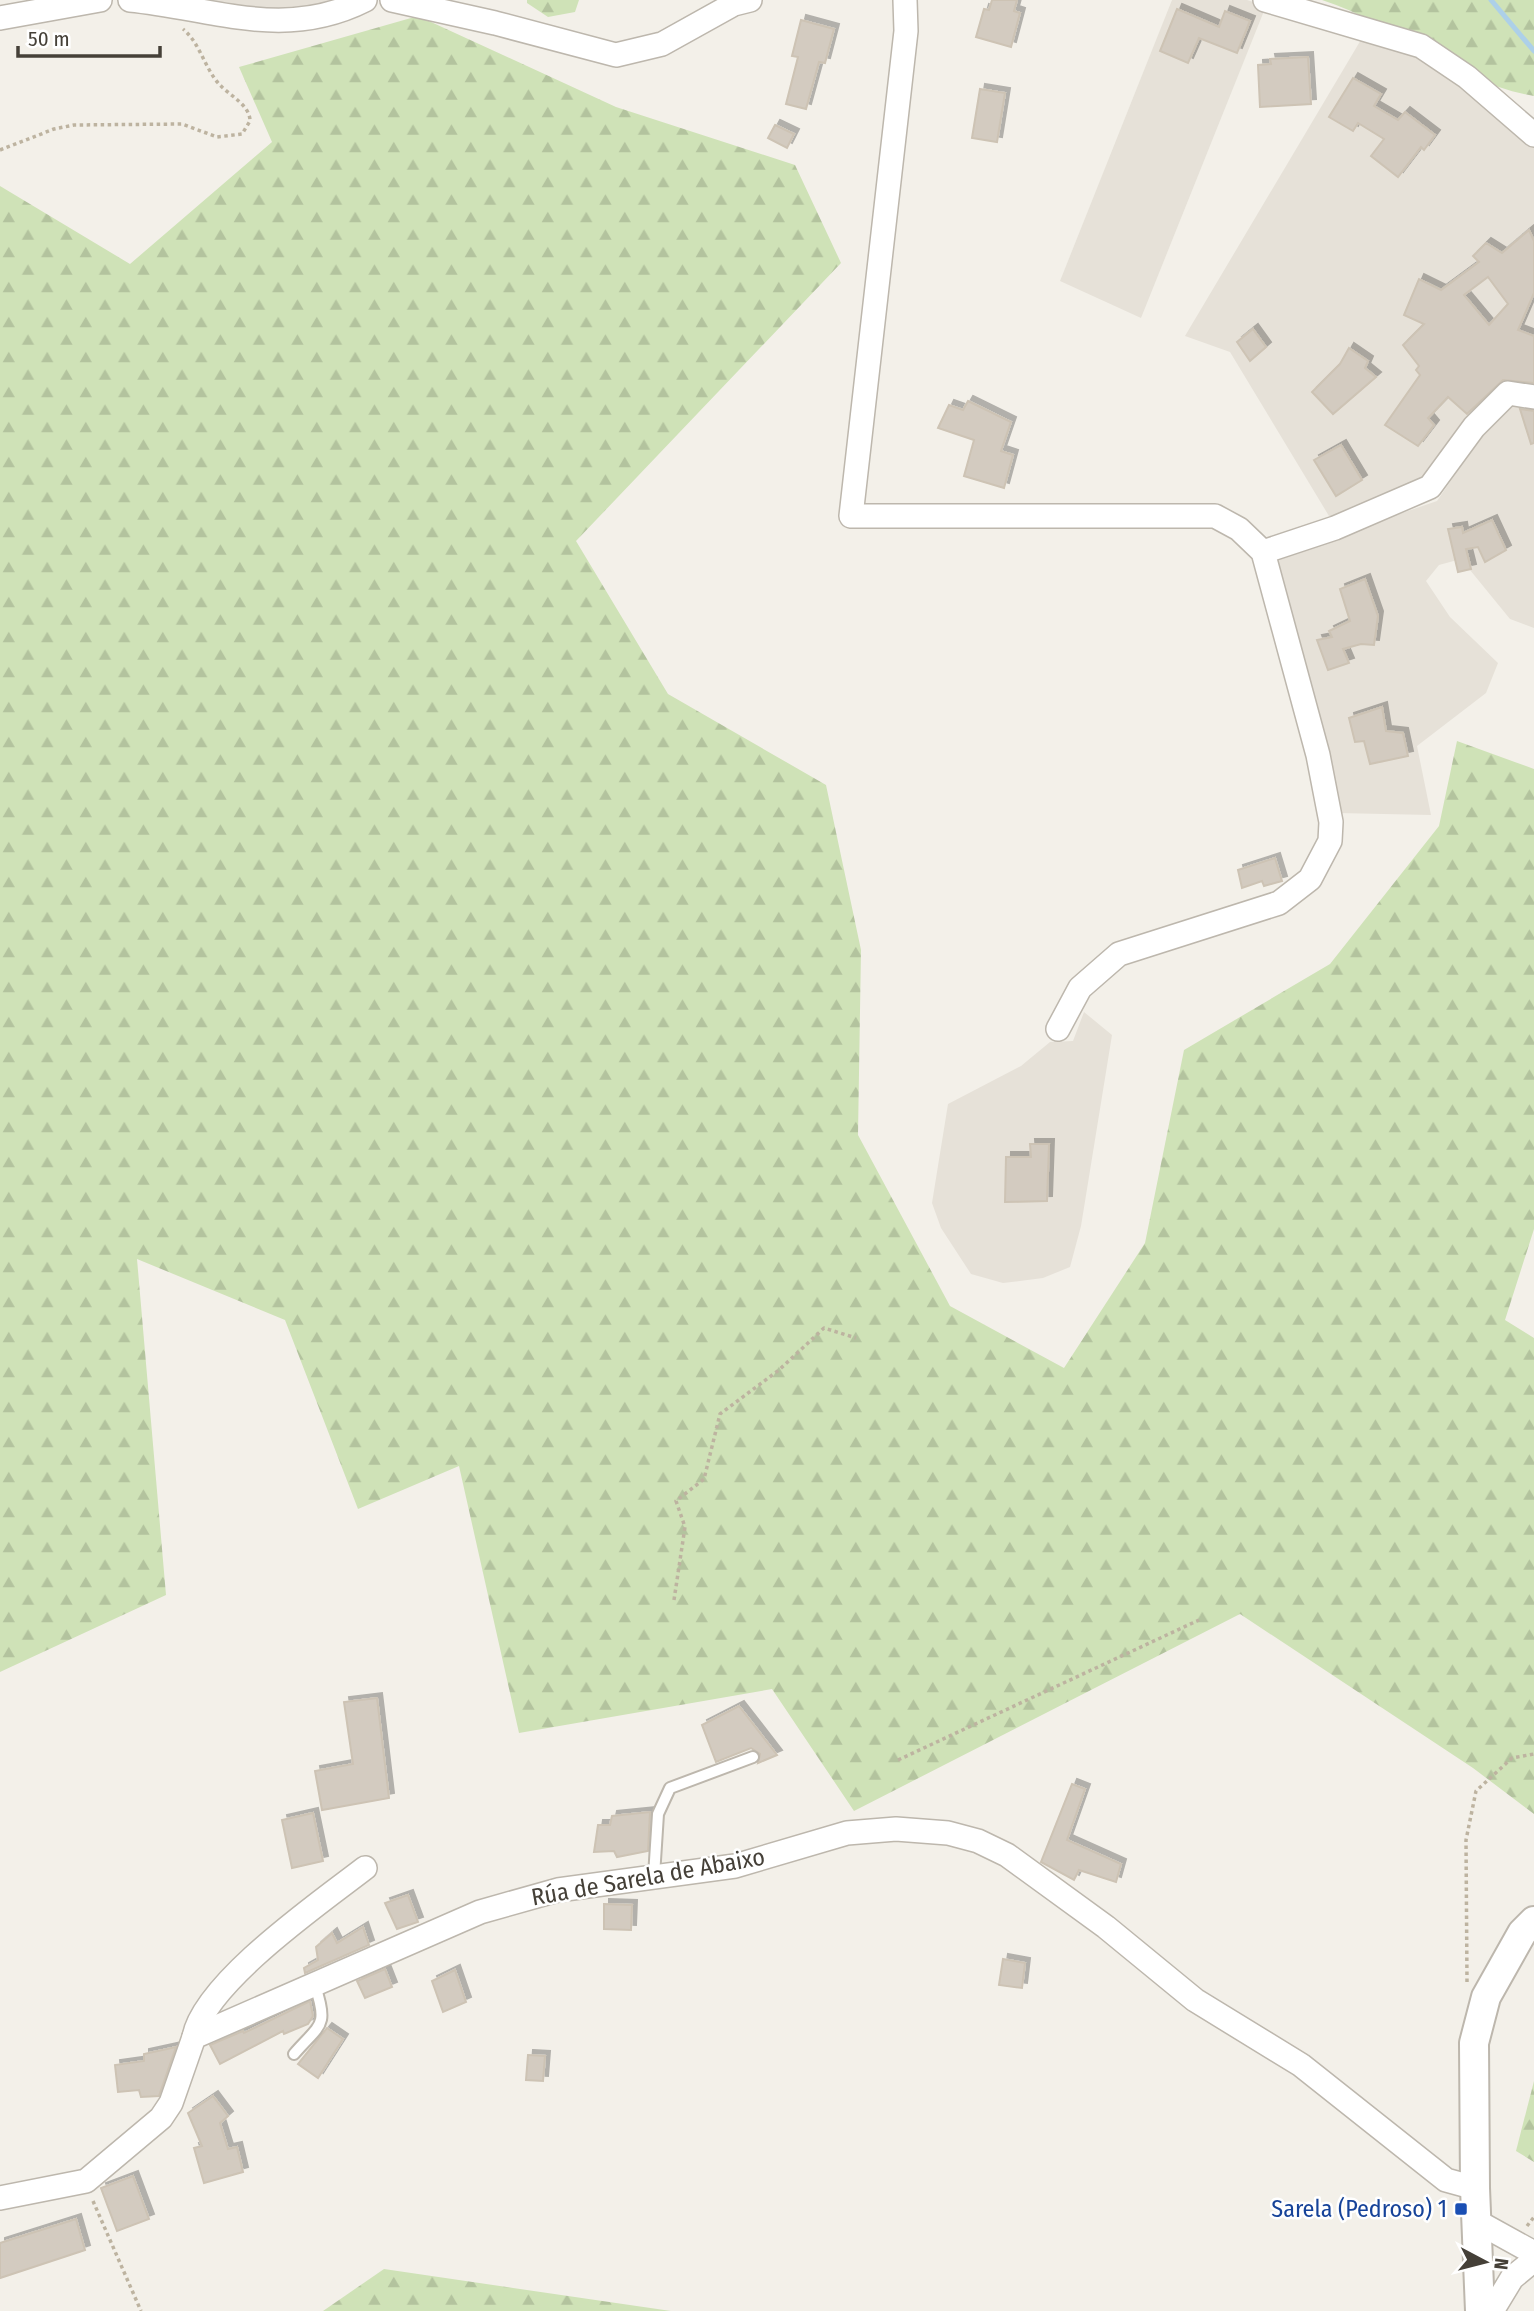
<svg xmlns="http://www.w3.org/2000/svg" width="1534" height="2311" font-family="'Fira Sans Condensed',sans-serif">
<defs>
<pattern id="forest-firs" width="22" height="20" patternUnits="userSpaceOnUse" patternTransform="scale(1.75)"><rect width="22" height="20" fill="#cfe2b7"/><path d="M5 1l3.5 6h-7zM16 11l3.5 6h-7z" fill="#b3c39e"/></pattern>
<filter id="shadow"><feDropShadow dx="5" dy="-5" stdDeviation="0" flood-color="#0004"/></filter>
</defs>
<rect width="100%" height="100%" fill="#f3f0e9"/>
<g fill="#e6e1d8">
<path d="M200,0H364L312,19Z"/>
<path d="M1172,0H1247L1266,6L1141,318L1060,281Z"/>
<path d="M1365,33L1420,53L1534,144V393L1500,389L1424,482L1332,521L1230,352L1185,336Z"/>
<path d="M1517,399L1534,402V628L1510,619L1461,559L1439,565L1426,581L1450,617L1498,663L1486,693L1417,746L1431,815L1337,813L1274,569L1283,554L1437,501L1480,438Z"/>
<path d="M1084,1012L1112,1035L1081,1226L1070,1267L1043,1278L1003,1283L971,1274L941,1228L932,1203L948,1104L1021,1066L1050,1042L1073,1041Z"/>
</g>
<g fill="url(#forest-firs)">
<path d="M527,0H579L575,12L548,17L527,3Z"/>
<path d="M1322,0H1534V96C1456,83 1397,24 1322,0Z"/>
<path d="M418,16L616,107L795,165L841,263L576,541L668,694L826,785L861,950L858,1135L950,1306L1064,1368L1145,1243L1184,1050L1330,964L1439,826L1457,741L1534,769V1229L1505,1320L1534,1338V1814L1473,1768L1240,1614L854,1811L772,1689L519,1733L459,1466L358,1509L285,1320L137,1259L166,1595L0,1672V186L130,264L272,142L239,67Z"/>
<path d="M1534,2081V2162L1516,2151Z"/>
<path d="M384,2269L671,2311H323Z"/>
</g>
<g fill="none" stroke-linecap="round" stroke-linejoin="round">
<path stroke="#add0e8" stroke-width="5" d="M1491,0L1534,51"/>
</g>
<g fill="#d3cbc0" stroke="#cdc3b4" stroke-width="2" fill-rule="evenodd" filter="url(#shadow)">
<path d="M992,0H1017L1014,11L1020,13L1011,47L976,37L984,9L989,10Z"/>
<path d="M1177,9L1219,27L1225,11L1250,21L1237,53L1199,38L1188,63L1160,51Z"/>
<path d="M801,20L834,29L825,63L819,62L806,109L786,104L798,57L792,56Z"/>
<path d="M1308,57L1311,104L1260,107L1258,65L1271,64L1270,59Z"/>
<path d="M1353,78L1381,94L1374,106L1398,120L1405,112L1435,135L1424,150L1421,147L1398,177L1371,156L1384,139L1358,123L1353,131L1329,117Z"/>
<path d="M980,89L1005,93L997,142L972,138Z"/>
<path d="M775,125L794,134L787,148L768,138Z"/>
<path d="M1529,230L1534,241V293L1518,330L1534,336V383L1503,380L1467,414L1448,397L1428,418L1434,425L1418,446L1385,425L1420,375L1416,370L1419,366L1403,345L1424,324L1404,315L1419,279L1441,290L1479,262L1473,256L1486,243L1502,253ZM1488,277L1508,304L1489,325L1464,295Z"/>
<path d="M1253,329L1266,347L1250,361L1237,342Z"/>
<path d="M1349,348L1368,361L1365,368L1376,377L1333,414L1312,392L1340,364Z"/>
<path d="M968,401L1011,422L1001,451L1013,455L1004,488L964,476L974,440L938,428L949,405L963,410Z"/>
<path d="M1520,409L1534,411V443L1531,444Z"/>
<path d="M1341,445L1362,480L1336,496L1314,460Z"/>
<path d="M1492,520L1506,550L1485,562L1478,547L1466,549L1471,569L1458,572L1448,529L1462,527L1463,533Z"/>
<path d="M1365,579L1378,616L1374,645L1361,644L1343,649L1349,663L1328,670L1317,640L1332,637L1329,631L1350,621L1340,589Z"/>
<path d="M1382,707L1386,731L1403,733L1408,756L1370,764L1364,741L1355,742L1349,718Z"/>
<path d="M1275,858L1282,881L1264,886L1262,881L1242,888L1238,870Z"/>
<path d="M1030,1144H1049L1047,1201L1005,1202L1006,1157H1031Z"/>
<path d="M377,1698L389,1798L322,1810L315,1771L353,1764L344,1702Z"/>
<path d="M739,1706L777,1755L758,1763L760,1754L751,1748L716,1762L702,1725Z"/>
<path d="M1072,1784L1085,1789L1067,1840L1121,1864L1116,1882L1079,1870L1074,1880L1041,1862Z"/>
<path d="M650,1812L648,1851L617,1857L614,1851L594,1852L598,1825H610L612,1816Z"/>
<path d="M313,1813L323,1861L292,1868L282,1820Z"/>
<path d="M408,1895L418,1922L397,1929L385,1903Z"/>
<path d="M604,1904L632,1905L631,1930L604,1929Z"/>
<path d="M363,1927L369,1945L305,1973L304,1968L318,1960L316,1947L332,1933L337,1943Z"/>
<path d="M1003,1959L1025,1963L1022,1988L999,1985Z"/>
<path d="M385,1969L392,1987L365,1998L357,1981Z"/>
<path d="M455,1970L466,2002L443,2012L432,1981Z"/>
<path d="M310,2001L313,2016L308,2024L284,2034L283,2031L220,2064L210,2045L243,2031L244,2033Z"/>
<path d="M327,2028L343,2039L318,2078L298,2064Z"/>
<path d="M176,2047L159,2096L141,2097L139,2090L118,2092L115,2065L144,2061V2054Z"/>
<path d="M528,2055L545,2056L543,2081L526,2080Z"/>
<path d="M213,2096L228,2116L220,2123L228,2149L237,2147L243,2172L204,2183L194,2148L202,2146L188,2113Z"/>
<path d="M133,2176L149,2219L117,2231L101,2188Z"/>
<path d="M76,2219L85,2250L0,2278V2243Z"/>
</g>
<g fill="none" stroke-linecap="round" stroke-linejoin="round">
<defs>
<g id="service">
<path d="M654,1876L658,1814L670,1788L753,1757"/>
<path d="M294,2054C320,2024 329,2027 315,1986"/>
</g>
<g id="minor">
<path d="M130,0C213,8 284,41 365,0"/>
<path d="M392,0L495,23L616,55L662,44L734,4L750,0"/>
<path d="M905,0L906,31L851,516H1215L1239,529L1263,552L1318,755L1331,822L1330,841L1310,879L1279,903L1119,954L1080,988L1058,1029"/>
<path d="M1265,0L1421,46L1467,77L1534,135"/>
<path d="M0,18L100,0"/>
<path d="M1263,552L1335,528L1430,487L1474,427L1508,393L1534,397"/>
<path d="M194,2037C204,1983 321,1902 365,1868"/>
<path d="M0,2198L86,2181L161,2118L171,2103L194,2037L480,1912L558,1890L735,1866L847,1833L896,1829L948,1833L978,1841L1007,1855L1106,1927L1195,2000L1301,2065L1446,2180L1475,2188"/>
<path d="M1476,2221L1534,2253"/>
<path d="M1492,2311L1512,2278L1534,2260"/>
</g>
<path id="tertiary" d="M1480,2311L1475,2188L1474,2043L1486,1997L1522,1933L1534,1921"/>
</defs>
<use href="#service" stroke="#bdb7ad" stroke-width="14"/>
<use href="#minor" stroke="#bdb7ad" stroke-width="26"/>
<use href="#tertiary" stroke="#bdb7ad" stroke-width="32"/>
<g stroke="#bdb3a0" stroke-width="3.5" stroke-dasharray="3.5 3.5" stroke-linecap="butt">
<path d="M0,150L54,129L74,125L182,124L217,137L242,134L250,121C250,105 230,96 219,84C204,67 200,43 183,29"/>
<path d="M674,1600L685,1527L676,1501L704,1479L720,1414L779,1370L824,1328L856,1338"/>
<path d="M898,1760L1199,1620"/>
<path d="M1467,1982L1466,1840L1476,1791L1512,1758L1534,1754"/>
<path d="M93,2201L141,2311"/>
<path d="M1527,2226L1534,2217"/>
</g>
<use href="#service" stroke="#fff" stroke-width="10"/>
<use href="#minor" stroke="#fff" stroke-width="23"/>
<use href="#tertiary" stroke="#fff" stroke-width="28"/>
</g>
<rect fill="#1a4fb4" stroke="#fff" stroke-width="2.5" x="1454" y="2202" width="14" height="14" rx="3.5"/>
<g text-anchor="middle" stroke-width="5" stroke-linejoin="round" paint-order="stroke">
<g font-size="24" fill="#454038" stroke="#fff">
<text transform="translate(648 1877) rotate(-10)" y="8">Rúa de Sarela de Abaixo</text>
</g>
<g font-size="24" fill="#164399" stroke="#fff" text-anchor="end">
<text x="1447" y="2217">Sarela (Pedroso) 1</text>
</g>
</g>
<g transform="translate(1485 2262) rotate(97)" stroke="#ffffff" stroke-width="5" paint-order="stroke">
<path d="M0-5L12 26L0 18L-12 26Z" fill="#454038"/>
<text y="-10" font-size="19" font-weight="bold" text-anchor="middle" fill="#454038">N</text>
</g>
<path d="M18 46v10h142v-10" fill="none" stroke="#454038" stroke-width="3.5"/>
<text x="28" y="46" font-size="21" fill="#454038" stroke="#ffffff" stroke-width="5" paint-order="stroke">50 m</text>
</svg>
